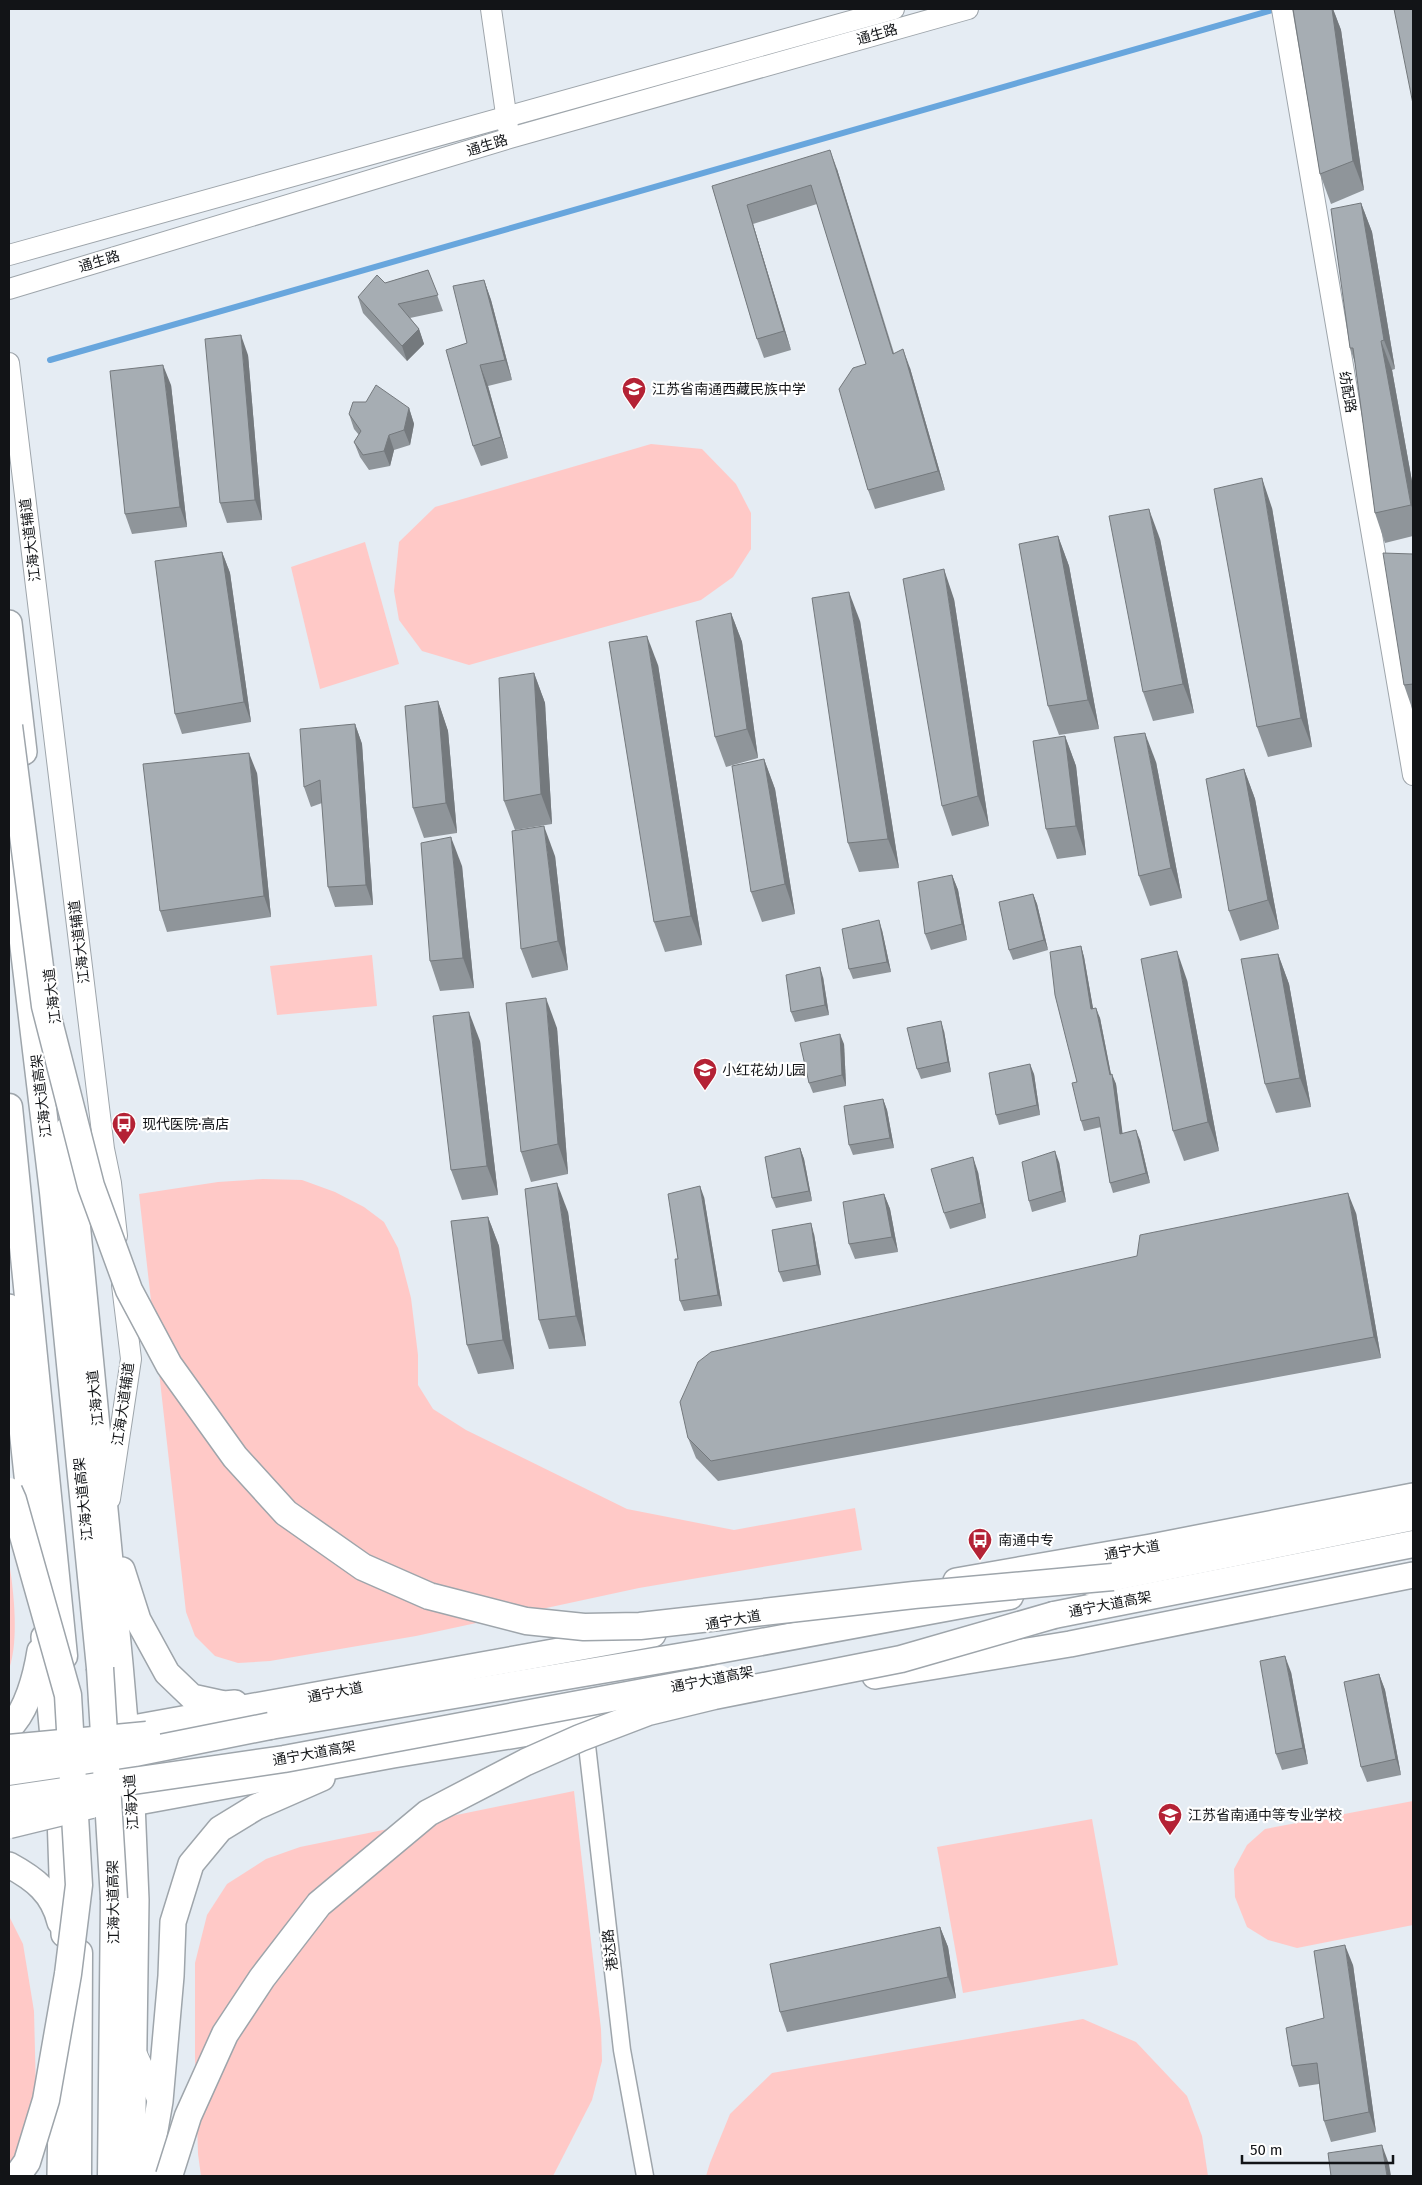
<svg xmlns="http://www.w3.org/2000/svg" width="1422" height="2185" font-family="'Fira Sans','Noto Sans SC',sans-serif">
<rect width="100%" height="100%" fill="#e5ecf3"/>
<g fill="#ffc9c7">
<path d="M651,444L702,449L736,484L751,513V549L733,577L701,600L469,665L422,651L399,620L394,591L399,542L435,507Z"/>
<path d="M365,542L399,664L320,689L291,567Z"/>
<path d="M372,955L377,1006L277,1015L270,966Z"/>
<path d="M263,1179L302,1180L335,1192L364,1207L384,1222L398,1248L411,1298L418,1355V1385L433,1409L466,1430L627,1509L734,1530L855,1508L862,1550L639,1588L416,1636L270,1661L238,1663L215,1656L195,1636L186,1612L139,1194L218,1182Z"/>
<path d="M9,1562C14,1592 19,1641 9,1669Z"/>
<path d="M574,1791L601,2029L602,2061L592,2100L553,2176H201L198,2154L195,2058V1963L207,1915L227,1884L266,1859L300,1847Z"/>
<path d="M1413,1801V1925L1297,1948L1268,1940L1247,1927L1235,1897L1234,1869L1247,1845L1265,1829Z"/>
<path d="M1092,1819L1118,1965L963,1993L937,1847Z"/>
<path d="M9,1916L23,1944L34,2011L36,2092L9,2176Z"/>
<path d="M1083,2019L1136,2042L1187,2096L1202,2136L1208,2176H706L710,2163L730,2114L772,2073Z"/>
</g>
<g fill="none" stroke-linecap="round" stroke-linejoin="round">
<path stroke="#68a6dd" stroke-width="6" d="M50,360L1276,9"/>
<defs>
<path id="minor" d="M585,1728L622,2050L645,2176"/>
<g id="tertiary">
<path d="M491,9L508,128"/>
<path d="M1282,9L1413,775"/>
<path d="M9,255L894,9"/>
<path d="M9,289L510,138L968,9"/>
<path d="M9,363L104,1149L111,1183L117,1236"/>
<path d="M110,1499L131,1359L122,1285"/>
<path d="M134,2048L160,2105"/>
</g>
<g id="primary">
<path d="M9,623L24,752"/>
<path d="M68,1129L120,1664L132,1803L136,1900L132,2176"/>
<path d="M9,1307L35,1550"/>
<path d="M122,1570L138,1620L167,1673L192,1697L224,1704L235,1703"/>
<path d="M956,1581L1151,1547L1413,1496"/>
<path d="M44,1637L60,1815L64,1934"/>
<path d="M875,1676L1070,1644L1413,1575"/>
<path d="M9,1728C27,1711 36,1676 40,1651"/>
<path d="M122,1730L653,1634"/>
<path d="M116,1806L393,1755L614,1719"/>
<path d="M9,1865C35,1879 53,1893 60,1922"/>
<path d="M60,2176L62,2057"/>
<path d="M147,2176L160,2101L171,1976L173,1922L191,1864L220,1829L256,1807L322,1778"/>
</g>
<g id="trunk">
<path d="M10,834L53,1192L100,1668"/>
<path d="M9,1107L64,1656"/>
<path d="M1090,1582L1413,1517"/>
<path d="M1054,1615L1413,1544"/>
<path d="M270,1726L702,1653L1010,1596"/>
<path d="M78,2176L79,1953"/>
<path d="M111,2176L114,1899"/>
</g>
</defs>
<use href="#minor" stroke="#9ea5ab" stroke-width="19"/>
<use href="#tertiary" stroke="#9ea5ab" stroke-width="22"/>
<use href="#primary" stroke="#9ea5ab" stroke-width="28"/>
<use href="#trunk" stroke="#9ea5ab" stroke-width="29"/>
<use href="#minor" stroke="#fff" stroke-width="16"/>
<use href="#tertiary" stroke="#fff" stroke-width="20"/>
<use href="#primary" stroke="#fff" stroke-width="25"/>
<use href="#trunk" stroke="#fff" stroke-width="26"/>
<defs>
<g id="trunk-bridge">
<path d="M9,726L45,1006L91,1186L129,1290L169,1365L235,1457L286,1513L363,1567L429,1596L526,1621L584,1627L640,1626L914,1595L1113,1577"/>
<path d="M9,1491L13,1500L68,1695L79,1885L68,1974L46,2100L27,2162L17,2176"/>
<path d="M100,1668L114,1899"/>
<path d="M9,1748L147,1735"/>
<path d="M9,1772L135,1753L270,1726"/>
<path d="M9,1799L284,1759L719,1678"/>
<path d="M9,1825L91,1805"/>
<path d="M169,2176L188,2116L225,2034L262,1978L319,1904L428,1813L526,1762L580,1738L648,1712L714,1696L901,1659L1054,1615"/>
</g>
</defs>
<use href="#trunk-bridge" stroke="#9ea5ab" stroke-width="29" stroke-linecap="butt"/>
<use href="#trunk-bridge" stroke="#fff" stroke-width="26"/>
</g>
<g fill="#8f959a">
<path d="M1295,9H1333L1341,30L1364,190L1331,204L1320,174Z"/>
<path d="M837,169L894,353L910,368L945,490L875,509L868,490L866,364L817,204L753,224L791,350L764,358L757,339L712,186Z"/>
<path d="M1361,203L1372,232L1395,369L1392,370L1413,487V536L1385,543L1375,513L1355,363L1350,348Z"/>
<path d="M428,270L443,311L410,318L419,329L424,344L407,361L363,313L358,297L385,283Z"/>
<path d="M484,280L491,300L512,380L488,386L508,458L481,466L473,446L467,343Z"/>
<path d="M248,355L262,520L227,523L220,503Z"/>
<path d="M171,385L187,527L132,534L125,514Z"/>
<path d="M409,408L414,424L410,445L394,450L390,466L369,470L360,457L354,442L359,435L354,429L349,414Z"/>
<path d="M1272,508L1312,747L1268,757L1257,727Z"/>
<path d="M1058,536L1069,566L1099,729L1059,735L1048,706Z"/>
<path d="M1160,539L1194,713L1153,721L1143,692Z"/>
<path d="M222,552L230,573L251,722L182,734L175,714Z"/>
<path d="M1413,554V711L1404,685Z"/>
<path d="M954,599L989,826L952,836L942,806Z"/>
<path d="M731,613L742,642L758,758L726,767L715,737Z"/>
<path d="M860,621L899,868L859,872L848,843Z"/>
<path d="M658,665L702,945L665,952L654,922Z"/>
<path d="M534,673L545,703L552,824L515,830L504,801Z"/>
<path d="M438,701L448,731L457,833L424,838L413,808Z"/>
<path d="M355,724L362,744L373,905L335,907L328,887L322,803L311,807L304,787Z"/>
<path d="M1065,736L1076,766L1086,855L1057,859L1046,829Z"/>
<path d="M764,759L775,789L795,914L762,922L751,892Z"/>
<path d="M1156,762L1182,898L1150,906L1139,876Z"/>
<path d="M1244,769L1255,799L1279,929L1240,941L1229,911Z"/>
<path d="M257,773L271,917L167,932L160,911Z"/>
<path d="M555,856L568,970L532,978L521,949Z"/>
<path d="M462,866L474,988L440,991L430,961Z"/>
<path d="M952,875L958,890L967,940L931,950L925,934Z"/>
<path d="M1033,894L1037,904L1048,950L1013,960L1009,950Z"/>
<path d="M882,930L891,972L853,979L849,969Z"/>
<path d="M1081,946L1084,957L1093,1009L1100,1018L1111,1074L1116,1084L1122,1133L1140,1140L1150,1183L1113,1193L1110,1183L1101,1127L1084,1131L1081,1121L1077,1082Z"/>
<path d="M1278,954L1289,984L1311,1107L1276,1113L1265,1084Z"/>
<path d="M823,977L829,1015L795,1022L791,1012Z"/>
<path d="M1187,980L1219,1151L1184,1161L1173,1131Z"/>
<path d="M557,1028L568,1174L531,1182L521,1152Z"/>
<path d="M944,1031L951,1072L921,1079L917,1069Z"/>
<path d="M480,1041L498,1195L462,1200L451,1170Z"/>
<path d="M844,1044L846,1086L813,1093L809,1083Z"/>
<path d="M1034,1074L1040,1115L999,1125L996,1115Z"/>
<path d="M883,1099L887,1110L894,1148L853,1155L849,1145Z"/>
<path d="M800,1148L804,1159L812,1201L776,1208L772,1198Z"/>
<path d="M1059,1162L1066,1202L1032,1212L1029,1201Z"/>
<path d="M978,1172L986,1218L950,1229L944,1213Z"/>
<path d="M884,1194L890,1209L898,1252L855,1259L849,1244Z"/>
<path d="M704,1197L722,1306L684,1311L680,1301L678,1259Z"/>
<path d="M568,1212L586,1346L549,1349L539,1320Z"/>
<path d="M1356,1213L1381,1358L718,1481L696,1458L688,1438Z"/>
<path d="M488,1217L499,1246L514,1369L478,1374L467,1345Z"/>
<path d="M814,1234L821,1275L783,1282L779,1272Z"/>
<path d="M1291,1672L1308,1764L1282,1770L1276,1754Z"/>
<path d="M1379,1674L1385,1690L1401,1775L1367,1782L1361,1767Z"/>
<path d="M940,1927L948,1947L956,1998L787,2032L780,2012Z"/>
<path d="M1353,1965L1376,2132L1331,2142L1324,2121L1319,2084L1299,2087L1292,2066L1324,2018Z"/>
</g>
<g fill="#74797d">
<path d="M1332,9H1333L1341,30L1364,190L1353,161Z"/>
<path d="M830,150L837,169L899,373L893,354Z"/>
<path d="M1361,203L1372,232L1395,369L1384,340Z"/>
<path d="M747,205L753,224L791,350L784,331Z"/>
<path d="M484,280L491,300L512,380L505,360Z"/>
<path d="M419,329L424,344L407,361L402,346Z"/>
<path d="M241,335L248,355L262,520L255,500Z"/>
<path d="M1381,341L1392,370L1413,487V510L1411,505Z"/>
<path d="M903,349L910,368L945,490L938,471Z"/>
<path d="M163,365L171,385L187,527L180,507Z"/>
<path d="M480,365L488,386L508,458L501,437Z"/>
<path d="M409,408L414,424L410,445L404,430Z"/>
<path d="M389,435L394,450L390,466L384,451Z"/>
<path d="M1262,478L1272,508L1312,747L1301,718Z"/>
<path d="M1149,509L1160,539L1194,713L1183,684Z"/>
<path d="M1058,536L1069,566L1099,729L1088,700Z"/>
<path d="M222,552L230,573L251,722L244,702Z"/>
<path d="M944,569L954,599L989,826L978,796Z"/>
<path d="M849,592L860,621L899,868L888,839Z"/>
<path d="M731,613L742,642L758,758L747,729Z"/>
<path d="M647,636L658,665L702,945L691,916Z"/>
<path d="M534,673L545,703L552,824L541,794Z"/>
<path d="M438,701L448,731L457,833L446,803Z"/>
<path d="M355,724L362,744L373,905L366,885Z"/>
<path d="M1145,733L1156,762L1182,898L1171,868Z"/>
<path d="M1065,736L1076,766L1086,855L1076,826Z"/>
<path d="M249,753L257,773L271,917L264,896Z"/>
<path d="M764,759L775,789L795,914L785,884Z"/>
<path d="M1244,769L1255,799L1279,929L1268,900Z"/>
<path d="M544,826L555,856L568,970L558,941Z"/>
<path d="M451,837L462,866L474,988L463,958Z"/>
<path d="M952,875L958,890L967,940L962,924Z"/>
<path d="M1033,894L1037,904L1048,950L1044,940Z"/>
<path d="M879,920L882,930L891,972L887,962Z"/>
<path d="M1081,946L1084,957L1095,1019L1091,1009Z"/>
<path d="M1177,951L1187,980L1219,1151L1208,1122Z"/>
<path d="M1278,954L1289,984L1311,1107L1300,1078Z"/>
<path d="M820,967L823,977L829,1015L825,1005Z"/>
<path d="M546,998L557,1028L568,1174L558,1144Z"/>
<path d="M1096,1008L1100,1018L1113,1085L1112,1074L1116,1084L1124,1144L1120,1134L1110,1075Z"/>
<path d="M469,1012L480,1041L498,1195L487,1166Z"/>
<path d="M941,1021L944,1031L951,1072L948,1062Z"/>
<path d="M840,1034L844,1044L846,1086L842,1075Z"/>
<path d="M1030,1064L1034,1074L1040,1115L1037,1105Z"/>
<path d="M883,1099L887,1110L894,1148L890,1138Z"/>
<path d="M1136,1130L1140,1140L1150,1183L1146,1173Z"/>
<path d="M800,1148L804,1159L812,1201L809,1191Z"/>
<path d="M1055,1151L1059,1162L1066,1202L1062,1191Z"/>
<path d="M973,1157L978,1172L986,1218L981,1203Z"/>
<path d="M557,1183L568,1212L586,1346L576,1316Z"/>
<path d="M700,1186L704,1197L722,1306L718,1295Z"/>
<path d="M1348,1193L1356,1213L1381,1358L1374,1337Z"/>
<path d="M884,1194L890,1209L898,1252L892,1237Z"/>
<path d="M488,1217L499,1246L514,1369L503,1340Z"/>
<path d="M811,1223L814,1234L821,1275L817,1265Z"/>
<path d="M1285,1656L1291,1672L1308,1764L1303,1748Z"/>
<path d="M1379,1674L1385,1690L1401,1775L1396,1759Z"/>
<path d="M940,1927L948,1947L956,1998L948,1977Z"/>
<path d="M1345,1945L1353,1965L1376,2132L1369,2112Z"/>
<path d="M1382,2145L1389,2164L1391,2176H1387Z"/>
</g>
<g fill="#a6adb3" stroke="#74797d">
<path d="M1293,9H1332L1353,161L1320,174Z"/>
<path d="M1394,9H1413V104Z"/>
<path d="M830,150L893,354L903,349L938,471L868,490L839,389L853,368L866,364L811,185L747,205L784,331L757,339L712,186Z"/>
<path d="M1361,203L1384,340L1381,341L1411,505L1375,513L1353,348H1350L1331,209Z"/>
<path d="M428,270L438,295L398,304L419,329L402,346L358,297L377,275L385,283Z"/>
<path d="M484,280L505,360L480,365L501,437L473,446L446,350L467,343L453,286Z"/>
<path d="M241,335L255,500L220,503L205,339Z"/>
<path d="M163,365L180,507L125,514L110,371Z"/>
<path d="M376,385L409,408L404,430L389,435L384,451L363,455L354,442L361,431L349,414L353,402H366Z"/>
<path d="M1262,478L1301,718L1257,727L1214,489Z"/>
<path d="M1149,509L1183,684L1143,692L1109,516Z"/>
<path d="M1058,536L1088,700L1048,706L1019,544Z"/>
<path d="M222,552L244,702L175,714L155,561Z"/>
<path d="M1383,553L1413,554V684L1404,685Z"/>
<path d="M944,569L978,796L942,806L903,579Z"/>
<path d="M849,592L888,839L848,843L812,598Z"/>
<path d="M731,613L747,729L715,737L696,621Z"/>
<path d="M647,636L691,916L654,922L609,642Z"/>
<path d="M534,673L541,794L504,801L499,678Z"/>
<path d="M438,701L446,803L413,808L405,706Z"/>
<path d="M355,724L366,885L328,887L320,780L304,787L300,729Z"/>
<path d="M1145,733L1171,868L1139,876L1114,737Z"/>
<path d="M1065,736L1076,826L1046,829L1033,741Z"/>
<path d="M249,753L264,896L160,911L143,764Z"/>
<path d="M764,759L785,884L751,892L732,766Z"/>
<path d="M1244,769L1268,900L1229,911L1206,779Z"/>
<path d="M544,826L558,941L521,949L512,831Z"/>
<path d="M451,837L463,958L430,961L421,843Z"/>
<path d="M952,875L962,924L925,934L918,882Z"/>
<path d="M1033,894L1044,940L1009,950L999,902Z"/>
<path d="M879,920L887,962L849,969L842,929Z"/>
<path d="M1081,946L1091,1009L1096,1008L1110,1075L1112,1074L1120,1134L1136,1130L1146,1173L1110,1183L1099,1117L1081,1121L1072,1083L1077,1082L1055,995L1050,952Z"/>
<path d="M1177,951L1208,1122L1173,1131L1141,959Z"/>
<path d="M1278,954L1300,1078L1265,1084L1241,959Z"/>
<path d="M820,967L825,1005L791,1012L786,975Z"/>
<path d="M546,998L558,1144L521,1152L506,1003Z"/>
<path d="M469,1012L487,1166L451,1170L433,1016Z"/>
<path d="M941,1021L948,1062L917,1069L907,1028Z"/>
<path d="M840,1034L842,1075L809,1083L800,1043Z"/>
<path d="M1030,1064L1037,1105L996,1115L989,1073Z"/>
<path d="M883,1099L890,1138L849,1145L844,1106Z"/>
<path d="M800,1148L809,1191L772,1198L765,1157Z"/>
<path d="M1055,1151L1062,1191L1029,1201L1022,1162Z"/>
<path d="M973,1157L981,1203L944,1213L931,1169Z"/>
<path d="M557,1183L576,1316L539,1320L525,1189Z"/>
<path d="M700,1186L718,1295L680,1301L675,1259H678L668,1194Z"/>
<path d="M1348,1193L1374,1337L711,1461L688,1438L680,1402L698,1362L711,1352L1137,1256L1140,1235Z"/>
<path d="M884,1194L892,1237L849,1244L843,1202Z"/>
<path d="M488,1217L503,1340L467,1345L451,1221Z"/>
<path d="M811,1223L817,1265L779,1272L772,1230Z"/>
<path d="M1285,1656L1303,1748L1276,1754L1260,1661Z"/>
<path d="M1379,1674L1396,1759L1361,1767L1344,1682Z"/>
<path d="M940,1927L948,1977L780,2012L770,1964Z"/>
<path d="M1345,1945L1369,2112L1324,2121L1317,2063L1292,2066L1286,2028L1324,2018L1314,1951Z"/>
<path d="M1382,2145L1387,2176H1331L1328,2153Z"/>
</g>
<defs>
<symbol id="school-pin" viewBox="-11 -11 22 30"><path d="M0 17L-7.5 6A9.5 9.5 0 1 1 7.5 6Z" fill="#b42235" stroke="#fff"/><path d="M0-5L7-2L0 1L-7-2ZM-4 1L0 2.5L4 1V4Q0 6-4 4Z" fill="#fff"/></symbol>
<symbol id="bus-pin" viewBox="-11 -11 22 30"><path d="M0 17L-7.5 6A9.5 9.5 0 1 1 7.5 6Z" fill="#b42235" stroke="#fff"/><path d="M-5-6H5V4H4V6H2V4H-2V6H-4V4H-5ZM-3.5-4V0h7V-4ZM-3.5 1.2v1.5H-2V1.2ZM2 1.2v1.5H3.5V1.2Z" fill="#fff"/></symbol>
</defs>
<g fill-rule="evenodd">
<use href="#school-pin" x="620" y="375" width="28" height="38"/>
<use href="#school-pin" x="691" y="1056" width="28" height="38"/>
<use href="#bus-pin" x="110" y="1110" width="28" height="38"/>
<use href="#bus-pin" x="966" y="1526" width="28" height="38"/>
<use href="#school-pin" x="1156" y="1801" width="28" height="38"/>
</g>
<g text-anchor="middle" stroke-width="4.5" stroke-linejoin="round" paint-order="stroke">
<g font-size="14" fill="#121417" stroke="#fff">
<text transform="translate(877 34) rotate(-16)" y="5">通生路</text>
<text transform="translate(487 145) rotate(-17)" y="5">通生路</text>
<text transform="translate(99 261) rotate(-17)" y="5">通生路</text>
<text transform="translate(1348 392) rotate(80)" y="5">纺配路</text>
<text transform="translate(30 540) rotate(-97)" y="5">江海大道辅道</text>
<text transform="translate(79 942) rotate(-97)" y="5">江海大道辅道</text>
<text transform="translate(52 996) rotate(-97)" y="5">江海大道</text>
<text transform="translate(41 1096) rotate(-97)" y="5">江海大道高架</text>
<text transform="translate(95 1398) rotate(-96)" y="5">江海大道</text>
<text transform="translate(123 1404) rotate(-82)" y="5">江海大道辅道</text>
<text transform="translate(83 1499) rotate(-96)" y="5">江海大道高架</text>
<text transform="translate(1132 1550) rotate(-10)" y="5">通宁大道</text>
<text transform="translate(1110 1604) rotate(-11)" y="5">通宁大道高架</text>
<text transform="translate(733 1620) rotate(-10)" y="5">通宁大道</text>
<text transform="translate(712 1679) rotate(-11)" y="5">通宁大道高架</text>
<text transform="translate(335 1692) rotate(-11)" y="5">通宁大道</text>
<text transform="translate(314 1753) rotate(-10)" y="5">通宁大道高架</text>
<text transform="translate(131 1802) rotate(-94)" y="5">江海大道</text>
<text transform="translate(113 1902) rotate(-91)" y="5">江海大道高架</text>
<text transform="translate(610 1950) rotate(-97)" y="5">港达路</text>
</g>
<g font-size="14" fill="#121417" stroke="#fff" text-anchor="start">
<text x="652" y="394">江苏省南通西藏民族中学</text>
<text x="722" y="1075">小红花幼儿园</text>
<text x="142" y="1129">现代医院·高店</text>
<text x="998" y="1545">南通中专</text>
<text x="1188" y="1820">江苏省南通中等专业学校</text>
</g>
</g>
<rect width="1422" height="2185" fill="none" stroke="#121417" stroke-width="20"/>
<path d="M1242 2155v8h151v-8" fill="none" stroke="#121417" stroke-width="2.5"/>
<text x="1250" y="2155" font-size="15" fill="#121417" stroke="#ffffff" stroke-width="4" paint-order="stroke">50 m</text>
</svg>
